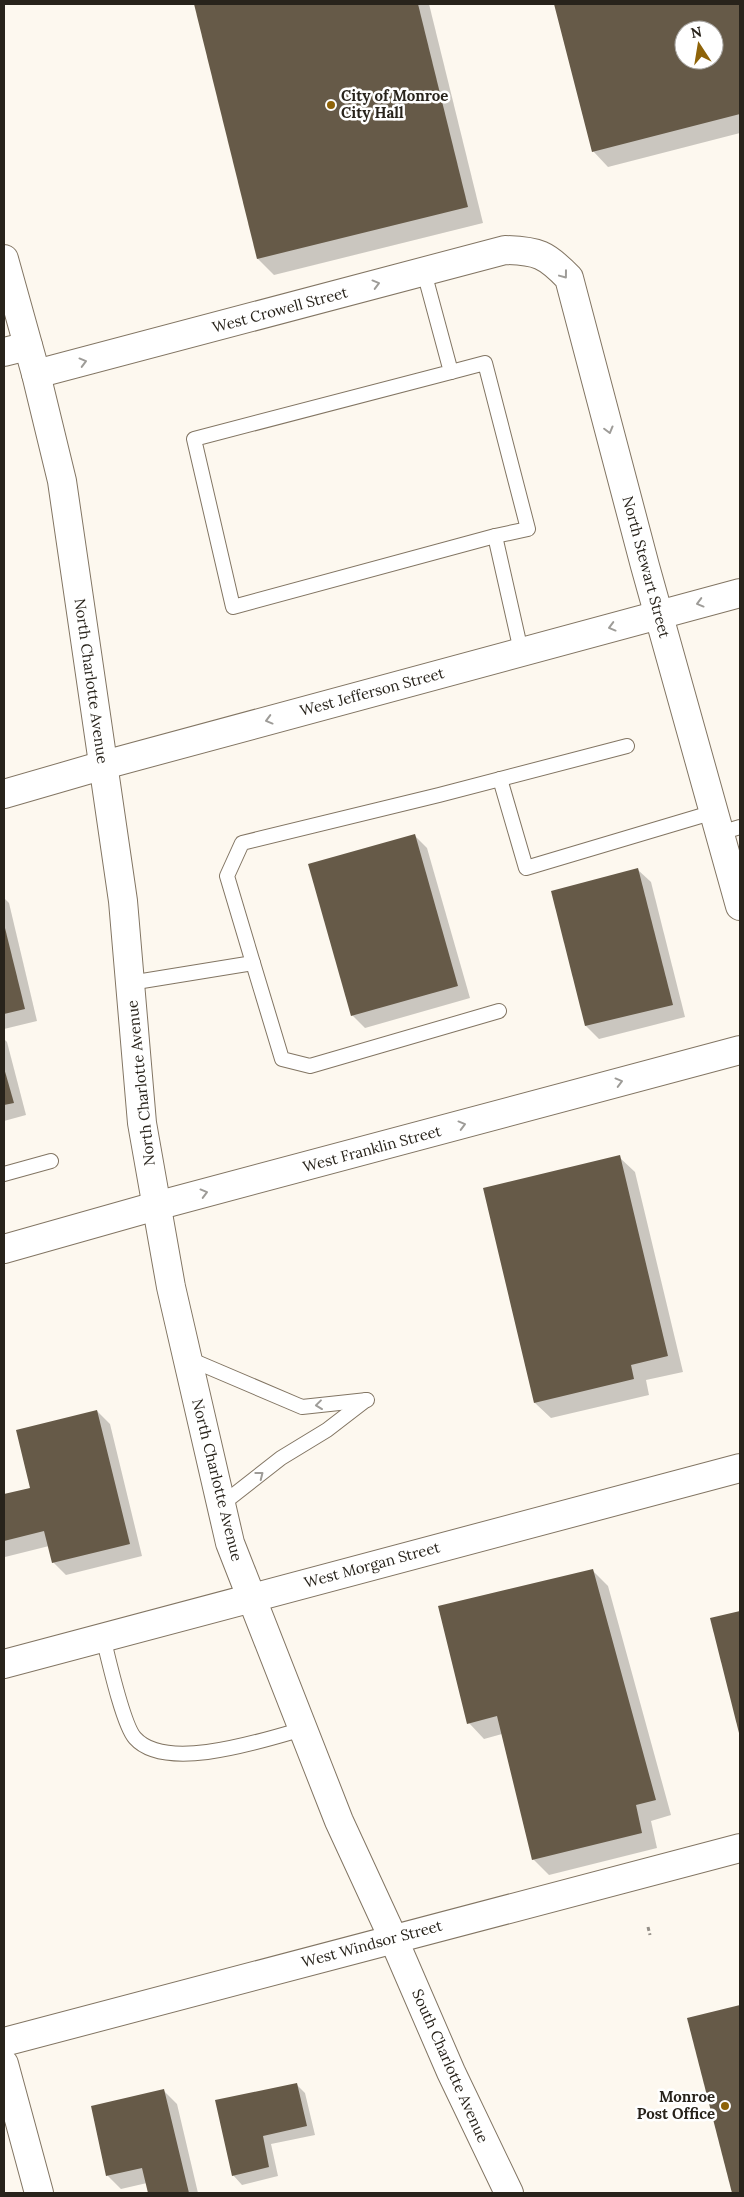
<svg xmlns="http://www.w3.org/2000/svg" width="744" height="2197" font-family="Lora,serif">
<rect width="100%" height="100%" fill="#fdf8ef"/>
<g fill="#0003" fill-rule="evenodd">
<path d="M195,4H429L483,223L274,275L258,259Z"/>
<path d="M555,4H740V133L608,167L593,151ZM684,30H714V60H684Z"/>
<path d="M414,835L427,848L470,998L365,1028L352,1015Z"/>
<path d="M638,870L651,882L685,1017L599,1039L586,1026L552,892Z"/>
<path d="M4,898L9,903L37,1021L4,1029Z"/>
<path d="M4,1039L7,1042L26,1115L4,1121Z"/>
<path d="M619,1157L635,1172L683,1372L646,1380L649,1395L551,1418L535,1403Z"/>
<path d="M97,1411L110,1424L142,1556L66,1575L53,1562L49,1546L5,1557L4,1495L31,1489Z"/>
<path d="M592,1570L608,1586L671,1815L651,1821L657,1848L549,1875L533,1859L502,1734L484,1739L469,1723Z"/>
<path d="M740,1612V1735L712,1619Z"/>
<path d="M740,2006V2193H733L688,2019Z"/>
<path d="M296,2084L305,2093L315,2135L271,2144L278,2176L242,2185L233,2175Z"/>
<path d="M164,2091L177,2104L198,2193H149L147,2183L121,2189L108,2176L92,2107Z"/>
</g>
<g fill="#665a48" fill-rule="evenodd">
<path d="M194,4H418L468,207L257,259Z"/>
<path d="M554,4H740V114L592,152ZM684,30H714V60H684Z"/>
<path d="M415,834L458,986L351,1016L308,864Z"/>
<path d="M638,868L673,1005L585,1026L551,891Z"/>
<path d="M4,924L25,1009L4,1014Z"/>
<path d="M4,1068L14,1103L4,1105Z"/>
<path d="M620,1155L668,1356L631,1365L634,1379L534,1403L483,1188Z"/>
<path d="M97,1410L130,1544L52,1563L44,1531L4,1541V1494L30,1488L16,1430Z"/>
<path d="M593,1569L656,1800L636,1805L642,1833L532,1860L497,1716L467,1724L438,1606Z"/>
<path d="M740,1611V1737L710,1618Z"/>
<path d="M740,2005V2193H732L687,2018Z"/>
<path d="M297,2083L307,2126L263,2136L269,2167L232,2176L215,2100Z"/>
<path d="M164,2089L189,2193H148L142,2168L106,2176L91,2106Z"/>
</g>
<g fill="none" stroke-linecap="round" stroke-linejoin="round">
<defs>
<g id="lane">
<path d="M424,272L451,372L194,439L233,607L495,536L521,651"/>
<path d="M451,372L485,363L528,529L495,536"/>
<path d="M500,779L526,868L714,812"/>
<path d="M720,833L740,827"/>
<path d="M253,963L227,876L242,843L439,795L627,746"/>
<path d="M130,983L253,963L282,1059L310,1066L499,1011"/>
<path d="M4,1174L51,1161"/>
<path d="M187,1358L302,1407L367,1400"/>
<path d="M221,1505L281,1458L327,1430L366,1400"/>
<path d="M103,1637C108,1657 123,1725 135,1738C166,1773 264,1740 303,1729"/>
</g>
<g id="street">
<path d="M36,374L505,250C538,251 546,254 569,278L645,566L740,906"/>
<path d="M4,794L104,765"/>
<path d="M4,1664L740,1468"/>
<path d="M4,2042L740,1848"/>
<path d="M4,2064L39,2193"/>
</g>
<g id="secondary">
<path d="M4,259L36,374L62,481L123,901L142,1123L171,1287L230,1543L339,1821L393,1938L451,2072L509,2193"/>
<path d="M4,352L28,346"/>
<path d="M104,765L740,593"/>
<path d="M4,1249L156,1206L740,1050"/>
</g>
</defs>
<use href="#lane" stroke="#827563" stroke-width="16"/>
<use href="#street" stroke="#827563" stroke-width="30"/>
<use href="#secondary" stroke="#827563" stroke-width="30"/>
<path stroke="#948f87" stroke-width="3" stroke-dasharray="4 2.5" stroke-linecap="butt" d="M648,1927L650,1935"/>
<use href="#lane" stroke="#fff" stroke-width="14"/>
<use href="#street" stroke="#fff" stroke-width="28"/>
<use href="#secondary" stroke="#fff" stroke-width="28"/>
</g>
<defs><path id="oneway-chevron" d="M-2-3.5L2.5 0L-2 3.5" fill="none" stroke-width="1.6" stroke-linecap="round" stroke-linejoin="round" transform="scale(1.25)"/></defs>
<g stroke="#9e9c98">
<use href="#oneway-chevron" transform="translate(564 275) rotate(53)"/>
<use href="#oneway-chevron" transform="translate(376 284) rotate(-15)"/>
<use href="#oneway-chevron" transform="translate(83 362) rotate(-15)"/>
<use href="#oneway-chevron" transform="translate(609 430) rotate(75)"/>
<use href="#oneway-chevron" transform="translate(700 603) rotate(165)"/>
<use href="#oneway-chevron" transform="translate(612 627) rotate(165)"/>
<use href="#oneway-chevron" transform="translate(269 720) rotate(165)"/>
<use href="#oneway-chevron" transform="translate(619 1082) rotate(-15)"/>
<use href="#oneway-chevron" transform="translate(462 1125) rotate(-15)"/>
<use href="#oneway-chevron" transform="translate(204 1193) rotate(-15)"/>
<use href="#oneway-chevron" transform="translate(319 1405) rotate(173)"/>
<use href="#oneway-chevron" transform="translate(260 1475) rotate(-38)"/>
</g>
<g fill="#8e6309" stroke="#fff" stroke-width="2">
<circle cx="331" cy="105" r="5"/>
<circle cx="725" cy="2106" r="5"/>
</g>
<g text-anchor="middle" stroke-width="5" stroke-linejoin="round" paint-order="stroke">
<g font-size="15" font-weight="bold" fill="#28231b" stroke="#fff" text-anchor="start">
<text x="341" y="101">City of Monroe<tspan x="341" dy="17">City Hall</tspan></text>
<text x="715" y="2102" text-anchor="end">Monroe<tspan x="715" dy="17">Post Office</tspan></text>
</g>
<g font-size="15" fill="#28231b" stroke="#fff">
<text transform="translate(280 310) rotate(-15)" y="5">West Crowell Street</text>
<text transform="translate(646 567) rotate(75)" y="5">North Stewart Street</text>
<text transform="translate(91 681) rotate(82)" y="5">North Charlotte Avenue</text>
<text transform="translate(372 692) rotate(-15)" y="5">West Jefferson Street</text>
<text transform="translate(141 1083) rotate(-96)" y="5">North Charlotte Avenue</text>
<text transform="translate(372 1149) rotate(-15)" y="5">West Franklin Street</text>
<text transform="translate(217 1480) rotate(76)" y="5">North Charlotte Avenue</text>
<text transform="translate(372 1565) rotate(-15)" y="5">West Morgan Street</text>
<text transform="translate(372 1944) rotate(-15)" y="5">West Windsor Street</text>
<text transform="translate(450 2066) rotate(66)" y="5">South Charlotte Avenue</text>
</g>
</g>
<rect width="744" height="2197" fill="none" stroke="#28231b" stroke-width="10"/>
<g transform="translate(699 45) rotate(348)"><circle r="24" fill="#ffffff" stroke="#a9a7a4"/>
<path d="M0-4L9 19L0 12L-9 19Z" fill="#8e6309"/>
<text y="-8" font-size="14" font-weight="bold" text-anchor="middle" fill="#28231b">N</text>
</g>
</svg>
